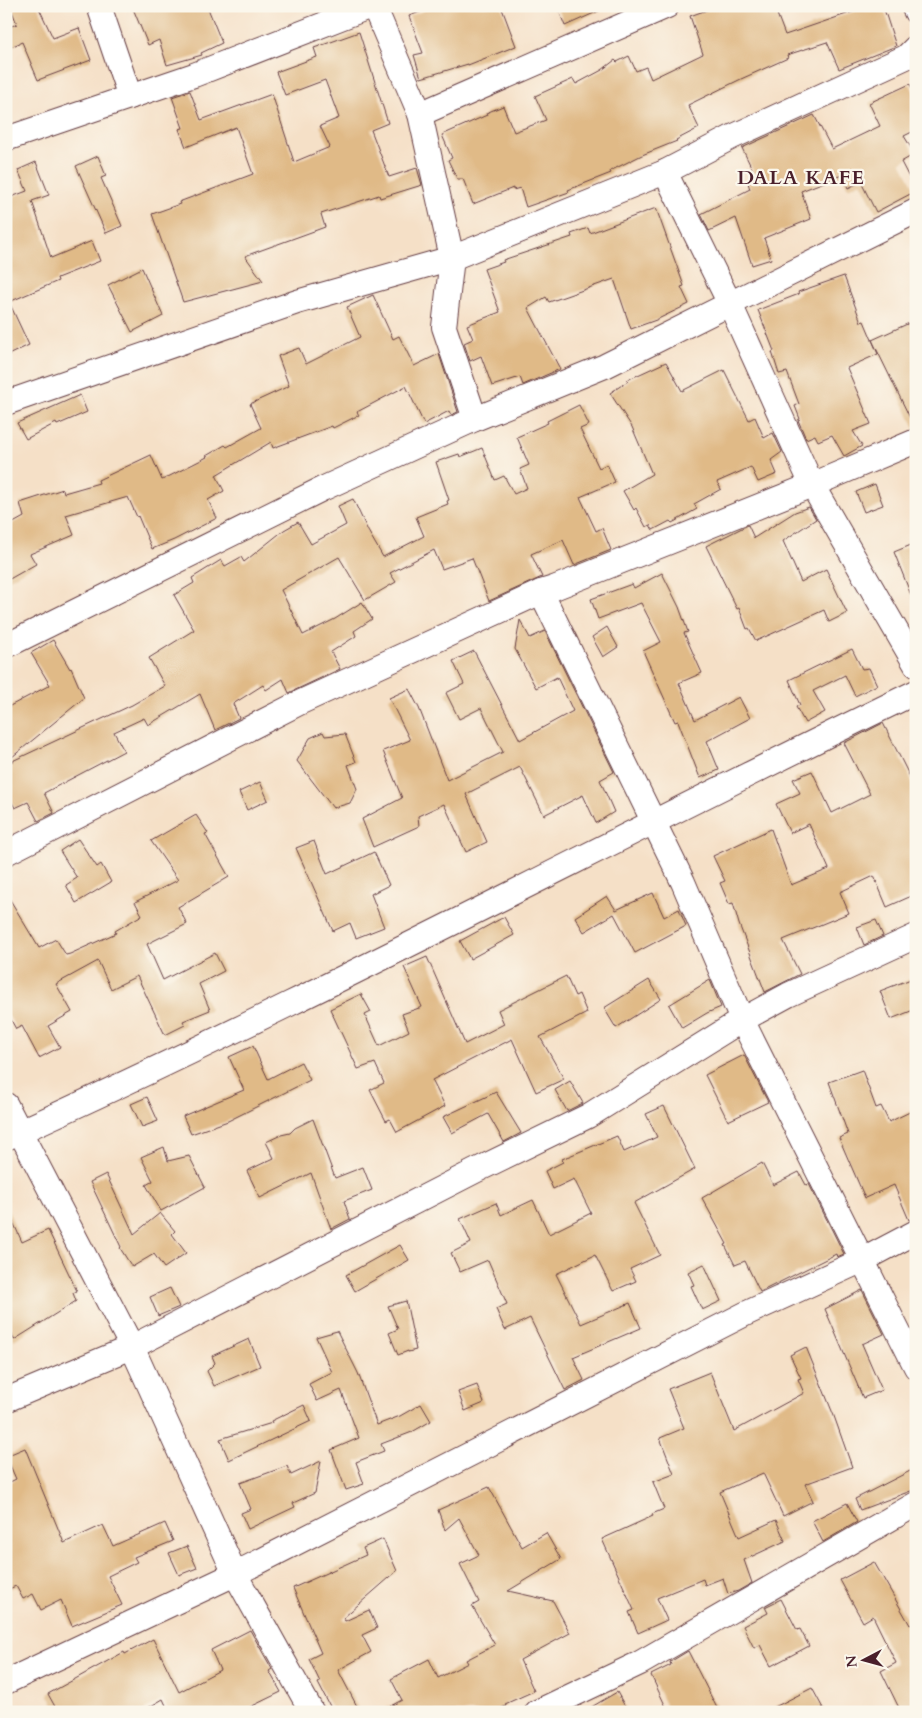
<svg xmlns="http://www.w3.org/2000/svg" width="922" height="1718" font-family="Cardo,serif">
<rect width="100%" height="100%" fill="#fbf7ec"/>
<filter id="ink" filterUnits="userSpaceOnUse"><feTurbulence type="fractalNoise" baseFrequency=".02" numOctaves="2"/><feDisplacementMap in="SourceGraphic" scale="10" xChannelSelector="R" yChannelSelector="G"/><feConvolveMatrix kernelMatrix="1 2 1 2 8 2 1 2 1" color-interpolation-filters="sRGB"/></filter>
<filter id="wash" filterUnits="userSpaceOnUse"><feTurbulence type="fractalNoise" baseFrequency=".0096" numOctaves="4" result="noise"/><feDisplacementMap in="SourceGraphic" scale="20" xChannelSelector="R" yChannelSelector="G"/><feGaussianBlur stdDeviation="1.12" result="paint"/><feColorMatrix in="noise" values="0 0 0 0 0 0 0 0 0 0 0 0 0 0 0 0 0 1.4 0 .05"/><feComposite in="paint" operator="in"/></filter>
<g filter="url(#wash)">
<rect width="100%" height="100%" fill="#f5e0c7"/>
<g id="blocks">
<g fill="#e0ba87">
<path d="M10,6H38L53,38L79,28L91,60L38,80L22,42L6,49V28L17,24Z"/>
<path d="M132,6H207L222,43L201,53L202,55L167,65L159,40L148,45Z"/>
<path d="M436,6H501L516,46L468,65V64L421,78L414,55L423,53L409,16Z"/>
<path d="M557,6H610L565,26Z"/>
<path d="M718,6H774L785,35L870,6H883L896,46L839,69L827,42L787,55L788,58L741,79L688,105L699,128L676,140L677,141L642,155L610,171L611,173L568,190L569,192L526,207L520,188L513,190V188L473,204L463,179H457L448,160L452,158L442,135L487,115L486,113L503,106L514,132L546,120L535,96L573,79L576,84L602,70L615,60L617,62L629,56L636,71L646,67L651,79L703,54L690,16Z"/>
<path d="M359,32L388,123L371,130L389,177L417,168L422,185L380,198L379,195L321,214L325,227L245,256L263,281L183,302L152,214L180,204L179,202L253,174L236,127L186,147L179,129L183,128L172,97L190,91L201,120L272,94L294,162L330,147L320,126L339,118L325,80L285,95L276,72L317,57L314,48Z"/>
<path d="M910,84L916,96V130L904,136L915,154L901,162L916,191L876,212L861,182L848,188L842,175L801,191L811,219L764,238L771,259L752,265L736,218L709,231L701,214L750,189L748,183L757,179L742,148L814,115L832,149L880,126L869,103Z"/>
<path d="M98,156L106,176L101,178L122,226L106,233L76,166Z"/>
<path d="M36,162L49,195L32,201L51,258L92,241L100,261L57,278L58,281L9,302L29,345L6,356V199L27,191L18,170Z"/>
<path d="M656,208L684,286L681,287L689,304L656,320L631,329L614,279L549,302L546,297L528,308L560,369L523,385L520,377L492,386L481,356L470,361L464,343L473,339L467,325L500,312L484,269L504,262L503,260L572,237L571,234L588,228L590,233Z"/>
<path d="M142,268L163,316L132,332L108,285Z"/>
<path d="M844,276L861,322L864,321L878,354L847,368L871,424L853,431L862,446L844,456L832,435L818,441L815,435L806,439L798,420L800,419L795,406L799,404L787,372L779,374L772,352L774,351L758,310L799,294L798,292Z"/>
<path d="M373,295L393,339L399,336L414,366L439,354L458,412L451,415L449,411L424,424L406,386L357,412L359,415L333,428L332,426L273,448L271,442L216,475L224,491L208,500L217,518L174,540L152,549L138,516L137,517L128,497L66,515L74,535L30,554L36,564L6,581V527L24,517L20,503L63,489L64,493L99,483L98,480L151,455L162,480L207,457L206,456L225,445L227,447L261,428L250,404L289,386L278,356L299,348L306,364L360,337L347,307Z"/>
<path d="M916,320V428H915L872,340Z"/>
<path d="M666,362L682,391L724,370L749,420L755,417L764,438L773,433L782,452L771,460L777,474L758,482L751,467L717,482L721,489L694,504L697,509L672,523L670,521L653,530L650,525L646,527L636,508L634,510L623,491L652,474L632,427L610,393L628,381L627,380Z"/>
<path d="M80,395L87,412L57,425L56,423L26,439L17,423Z"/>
<path d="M579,405L589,425L580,429L599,468L607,464L615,482L580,497L596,531L602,528L611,550L574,565L563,540L531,554L542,577L489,601L472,558L442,569L434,550L390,573L396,582L365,600L339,557L281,590L303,635L335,619L362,602L372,619L354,631L356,636L331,652L340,669L289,693L283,679L266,690L263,685L233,704L239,718L215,730L200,694L148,725L144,718L114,732L124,751L44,793L54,813L38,821L28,802L15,808L6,791V764L132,705L165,686L149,658L194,630L174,595L194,583L192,578L221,560L225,566L241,557L244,562L284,530L298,522L311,544L346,525L338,506L353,499L368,531L383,557L424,536L416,517L448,504L447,501L449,500L436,462L459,454L460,457L482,448L495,480L504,476L514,494L527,488L520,469L529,465L517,437L548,423L547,421Z"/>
<path d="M875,484L883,505L864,512L856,492Z"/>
<path d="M809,507L816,519L783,541L801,582L826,569L847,613L829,622L824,610L756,641L749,628L747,629L739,608L737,609L706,546L748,525L754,538L795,512Z"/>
<path d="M911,545L916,557L915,605L894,552Z"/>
<path d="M662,573L679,607L688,632L684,633L702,673L679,683L695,720L739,697L750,718L707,741L719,770L700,778L678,721L675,722L643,651L661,642L641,603L598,619L591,599L632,584L634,588Z"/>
<path d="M520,620L530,638L545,631L614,772L600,780L614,812L596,823L583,795L544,815L520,767L466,794L487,842L466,852L444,804L418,816L419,826L373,847L362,819L402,798L383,751L410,740L389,698L409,689L419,708L447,780L503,752L481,708L459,719L446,693L464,684L453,661L474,651L520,740L573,711L557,677L536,688L515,649Z"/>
<path d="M607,627L618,647L603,657L592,637Z"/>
<path d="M53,640L70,669L71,668L84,698L6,762V708L50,685L31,653Z"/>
<path d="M852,649L862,669L869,668L877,685L855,696L845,675L813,691L825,712L805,723L796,707L800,705L789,680Z"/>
<path d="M883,723L916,789V894L887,907L874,876L840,892L849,913L783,940L800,974L765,992L739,924L733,903L729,904L720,883L725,881L713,856L771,829L791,885L829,869L809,824L790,833L776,804L800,793L793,779L812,771L832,813L870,794L844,743Z"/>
<path d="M323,732L325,736L345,734L356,762L348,765L357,789L350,803L333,808L297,761L310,738Z"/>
<path d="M260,782L268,800L247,810L239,792Z"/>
<path d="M196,815L208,833L205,834L229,877L178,907L187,924L147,944L163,980L215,953L224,971L199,984L210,1010L183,1021L185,1025L165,1035L137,976L111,989L98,961L56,984L72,1012L48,1026L60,1047L39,1058L22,1026L16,1029L6,1011V893L39,948L56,939L66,955L70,954L116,933L115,931L142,915L135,902L178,880L151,841Z"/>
<path d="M78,839L97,867L101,864L111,882L76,903L66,885L77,878L60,851Z"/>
<path d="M314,841L327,874L374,852L389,885L371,894L384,927L356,938L350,923L333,931L296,848Z"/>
<path d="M653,893L664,917L679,909L686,926L635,953L614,914L584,932L575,917L607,896L616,910Z"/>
<path d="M504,917L514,935L470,959L460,941Z"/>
<path d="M876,920L883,936L864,945L857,927Z"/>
<path d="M427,957L465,1044L504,1024L498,1010L566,976L575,996L579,994L587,1013L540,1037L564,1079L536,1092L512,1039L432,1080L445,1106L397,1132L390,1119L386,1121L370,1090L384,1083L375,1063L358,1069L330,1009L361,994L371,1012L365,1015L379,1046L409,1031L402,1014L422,1007L404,967Z"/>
<path d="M916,977V1009L891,1019L880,991Z"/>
<path d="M649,980L661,999L616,1028L604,1008Z"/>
<path d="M710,980L721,1007L707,1013L682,1028L669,1005Z"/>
<path d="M253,1046L268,1079L301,1062L310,1080L228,1121L191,1134L183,1116L244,1090L229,1057Z"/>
<path d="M744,1055L768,1102L728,1121L705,1075Z"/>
<path d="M862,1070L876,1108L881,1106L889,1122L916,1109V1218L909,1220L894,1185L865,1198L839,1138L848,1134L829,1082Z"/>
<path d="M570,1081L583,1103L567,1111L555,1090Z"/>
<path d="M496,1092L521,1133L504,1142L488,1114L452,1133L443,1117Z"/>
<path d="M147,1097L158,1121L142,1127L131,1104Z"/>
<path d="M664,1106L695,1169L634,1203L660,1255L630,1269L636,1281L613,1291L595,1255L556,1274L581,1324L630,1303L641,1328L573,1357L584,1380L565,1390L530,1318L505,1330L496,1309L507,1304L488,1260L460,1272L451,1253L471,1243L460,1219L496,1203L501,1215L533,1200L549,1234L591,1213L574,1179L553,1189L545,1171L563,1162L562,1159L617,1136L624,1152L657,1137L646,1114Z"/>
<path d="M313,1119L335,1178L363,1167L372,1190L344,1201L350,1219L331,1229L311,1173L260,1198L247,1171L274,1158L266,1142L281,1135L290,1133L295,1128Z"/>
<path d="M164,1147L168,1161L189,1156L205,1187L161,1211L146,1185L153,1181L141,1157Z"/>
<path d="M762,1163L773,1185L799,1172L806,1185L809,1184L844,1254L837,1257L836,1254L760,1292L745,1261L735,1265L725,1245L727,1244L702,1198Z"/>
<path d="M106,1174L134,1234L160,1213L175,1231L172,1234L186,1253L164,1268L154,1254L132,1267L120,1248L121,1247L90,1182Z"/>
<path d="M6,1206L22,1242L48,1230L77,1291L73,1293L76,1301L14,1340L6,1319Z"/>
<path d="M400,1245L409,1260L355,1291L346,1275Z"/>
<path d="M704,1264L721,1301L702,1310L691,1286L694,1285L688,1272Z"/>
<path d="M170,1288L179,1307L158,1316L150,1297Z"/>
<path d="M862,1290L884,1334L862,1344L882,1390L863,1398L825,1309Z"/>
<path d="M406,1301L416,1350L408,1352V1351L398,1355L389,1333L398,1329L388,1306Z"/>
<path d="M337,1331L358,1373L377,1425L400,1416L421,1404L431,1421L412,1432L381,1444L384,1451L356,1462L364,1484L346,1490L331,1450L359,1438L341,1390L317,1401L309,1384L332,1372L316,1337Z"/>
<path d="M249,1339L260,1366L214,1386L207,1371L215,1363L212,1356Z"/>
<path d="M806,1347L834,1416L852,1467L805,1484L813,1501L783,1516L763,1473L720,1492L739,1537L776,1520L785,1541L744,1560L752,1583L738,1591L728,1594L723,1578L705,1585L703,1579L657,1598L667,1620L638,1633L629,1612L634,1610L602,1539L653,1516L652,1514L664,1509L653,1482L674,1474L660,1438L684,1428L668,1389L710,1372L734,1431L804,1393L798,1379L801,1378L790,1355Z"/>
<path d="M477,1385L484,1403L465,1411L458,1392Z"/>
<path d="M304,1405L311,1421L229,1460L220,1439L272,1423L271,1421Z"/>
<path d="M25,1448L64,1543L103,1525L113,1546L165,1523L173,1541L134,1557L137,1562L108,1576L122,1605L72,1626L61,1600L41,1610L33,1594L23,1599L16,1586L6,1590V1484L16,1479L6,1456Z"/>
<path d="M321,1461L315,1493L293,1503L295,1507L248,1529L241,1513L251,1509L240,1483L287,1466L291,1475Z"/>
<path d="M916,1468V1489L860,1510L855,1499Z"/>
<path d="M489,1487L522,1547L546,1533L561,1559L508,1591L553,1601L570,1633L520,1660L534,1691L505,1704L506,1706L494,1712H379L402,1700L391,1679L429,1659L438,1678L468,1663L466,1660L495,1645L472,1606L479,1602L460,1564L479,1555L459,1518L445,1530L438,1510Z"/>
<path d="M847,1503L857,1522L823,1542L812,1521Z"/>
<path d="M383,1539L397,1571L343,1618L345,1621L369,1610L377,1628L362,1635L371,1652L338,1670L360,1712H333L318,1683L320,1682L309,1659L321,1653L293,1588L366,1555L363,1548Z"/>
<path d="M187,1546L197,1568L179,1575L169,1553Z"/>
<path d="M874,1562L910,1625L916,1622V1712H901L881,1671L896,1663L873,1616L863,1622L840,1580Z"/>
<path d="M781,1599L797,1630L800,1629L809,1646L771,1666L760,1645L754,1648L743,1626L768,1613L765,1607Z"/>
<path d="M250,1630L272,1669L269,1671L281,1692L240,1712H169L163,1699L141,1712H58L48,1694L124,1652L125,1654L153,1639L179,1692L220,1670L211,1650Z"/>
<path d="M688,1651L719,1712H670L665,1705L651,1675L671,1665L670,1662Z"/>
<path d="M812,1688L825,1712H765Z"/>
<path d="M617,1692L628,1712H583Z"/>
</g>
</g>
</g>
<g filter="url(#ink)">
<use href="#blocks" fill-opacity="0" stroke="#643c42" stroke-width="1"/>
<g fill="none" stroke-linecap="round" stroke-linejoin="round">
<defs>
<g id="minor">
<path d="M99,6L130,97"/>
<path d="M374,6L420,114L452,258L444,327L475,419"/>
<path d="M913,6L916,12"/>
<path d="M420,114L667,6"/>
<path d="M6,139L194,75L371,6"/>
<path d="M665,172L730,304L812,485L916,665"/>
<path d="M6,403L297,302L452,258L665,172L732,137L906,57L916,47"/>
<path d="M541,592L683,882L742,1020L916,1367"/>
<path d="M6,646L322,489L475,419L605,366L916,211"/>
<path d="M6,853L301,702L541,592L554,588L812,485L916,441"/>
<path d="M6,1105L132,1347L235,1574L312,1712"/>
<path d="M6,1138C314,999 612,839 916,692"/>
<path d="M6,1400L132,1347L475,1171L588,1116L742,1020L788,995L916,936"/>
<path d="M6,1682L235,1574L745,1314L863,1260L916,1232"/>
<path d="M537,1712L640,1663L916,1504"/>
</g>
</defs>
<use href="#minor" stroke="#643c42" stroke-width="26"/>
<use href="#minor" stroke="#fff" stroke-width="24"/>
</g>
</g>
<g text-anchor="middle" stroke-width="4.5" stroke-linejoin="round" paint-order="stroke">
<g font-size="20" font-weight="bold" letter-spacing="1" fill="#4a1f2b" stroke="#fbf7ec">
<text x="801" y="184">DALA KAFE</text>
</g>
</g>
<rect width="922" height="1718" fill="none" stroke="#fbf7ec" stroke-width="25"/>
<g transform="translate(864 1660) rotate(264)" stroke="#fbf7ec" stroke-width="4" paint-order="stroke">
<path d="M0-4L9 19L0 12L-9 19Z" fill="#4a1f2b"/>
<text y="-8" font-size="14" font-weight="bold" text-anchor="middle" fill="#4a1f2b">N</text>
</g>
</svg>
